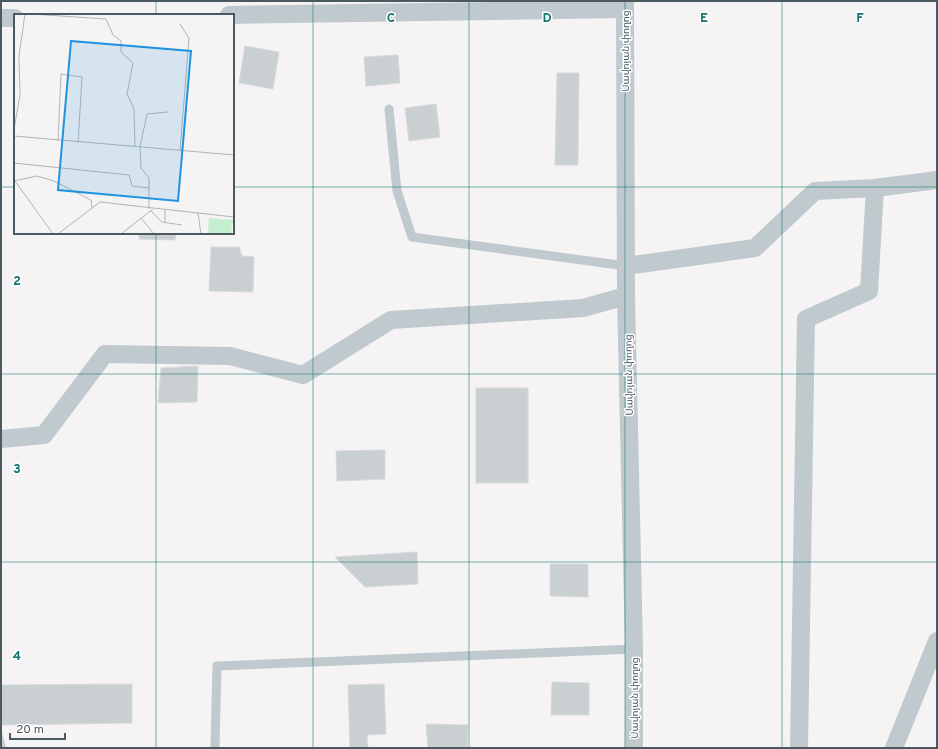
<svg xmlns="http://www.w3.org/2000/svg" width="938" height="749" font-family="Overpass,'Noto Sans Armenian',sans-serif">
<rect width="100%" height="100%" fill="#f5f3f3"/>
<g fill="#cacfd1" stroke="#d7dadd">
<path d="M245,46L279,52L273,89L239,83Z"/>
<path d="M398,55L400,83L366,86L364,57Z"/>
<path d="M557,73H579L578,165H555Z"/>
<path d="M436,104L440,137L409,141L405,108Z"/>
<path d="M139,233H176L175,240L139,239Z"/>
<path d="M211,247H239L242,256L254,257L253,292L209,291Z"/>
<path d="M198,366L197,402L158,403L161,368Z"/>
<rect x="476" y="388" width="52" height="95"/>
<path d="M385,450V479L337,481L336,451Z"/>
<path d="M417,552L418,584L365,587L335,557Z"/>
<path d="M550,564H588V597L550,596Z"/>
<path d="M552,682L589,683V715H551Z"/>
<path d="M132,684V723L1,725V685Z"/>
<path d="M384,684L386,734L367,735L368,748H350L348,685Z"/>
<path d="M426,724L468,725L467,748H428Z"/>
<path d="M1,731L6,747L10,748H1Z"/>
</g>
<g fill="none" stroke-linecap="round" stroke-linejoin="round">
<g stroke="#bfc9ce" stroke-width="9">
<path d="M389,109L397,191L412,237L626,266"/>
<path d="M215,748L217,666L634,649"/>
</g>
<g stroke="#bfc9ce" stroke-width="18">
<path d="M625,1L626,296L634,649V748"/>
<path d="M229,15L625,9"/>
<path d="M1,18H15"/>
<path d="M626,266L755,248L815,191L875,188L937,180"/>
<path d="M1,439L44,435L105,354L230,356L303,375L391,320L583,308L626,296"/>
<path d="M799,748L806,319L869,291L875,188"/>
<path d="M894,748L937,641"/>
</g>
</g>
<path fill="none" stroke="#0f766e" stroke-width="1" stroke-opacity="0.55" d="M156,1V15M313,1V748M469,1V748M625,1V748M782,1V748M1,187H15M233,187H937M156,233V748M1,374H937M1,562H937"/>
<g text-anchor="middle" stroke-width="3" stroke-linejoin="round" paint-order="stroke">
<g font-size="10" fill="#4b5960" stroke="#fff">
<text transform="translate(625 51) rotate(-90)" y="4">Սավոյան փողոց</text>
<text transform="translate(628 375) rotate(-91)" y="4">Սավոյան փողոց</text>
<text transform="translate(634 698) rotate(-90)" y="4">Սավոյան փողոց</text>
</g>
</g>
<g transform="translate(14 14)">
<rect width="220" height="220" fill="#f5f3f3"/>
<path d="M195,204L219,206L217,220H194Z" fill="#c4efce"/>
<path fill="none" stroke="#b1b5b8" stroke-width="1" d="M17,0L92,5L99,21L107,27V38L119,49L113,80L120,95L121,133M166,10L175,24L166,137M0,115L6,81L5,42L11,0M0,122L220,141M44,127L47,60L68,63L64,129M0,149L115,161L118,172L135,174M0,167L23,162L40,167L77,186L78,194M1,167L39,220M135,195V164L127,154L126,133L133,100L154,98M151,196V209M137,197L148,208L168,211M184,199L187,220M127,204L140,220M44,220L86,188L220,203M107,220L139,195"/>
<path fill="#2293df" fill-opacity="0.15" stroke="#2293df" stroke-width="2" d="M57,27L177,37L164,187L44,176Z"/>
<rect width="220" height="220" fill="none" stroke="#4b5960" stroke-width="2"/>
</g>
<g font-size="13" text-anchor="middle" font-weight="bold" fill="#0f766e" stroke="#fff" stroke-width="3" stroke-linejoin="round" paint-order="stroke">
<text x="391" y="22">C</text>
<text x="547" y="22">D</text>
<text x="704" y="22">E</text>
<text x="860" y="22">F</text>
<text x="17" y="285">2</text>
<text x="17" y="473">3</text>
<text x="17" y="660">4</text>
</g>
<rect width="938" height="749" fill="none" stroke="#4b5960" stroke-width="4"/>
<path d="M10 733v6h55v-6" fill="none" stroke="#4b5960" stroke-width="2"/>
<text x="16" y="733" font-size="12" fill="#4b5960" stroke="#ffffff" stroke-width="3" paint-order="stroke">20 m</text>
</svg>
